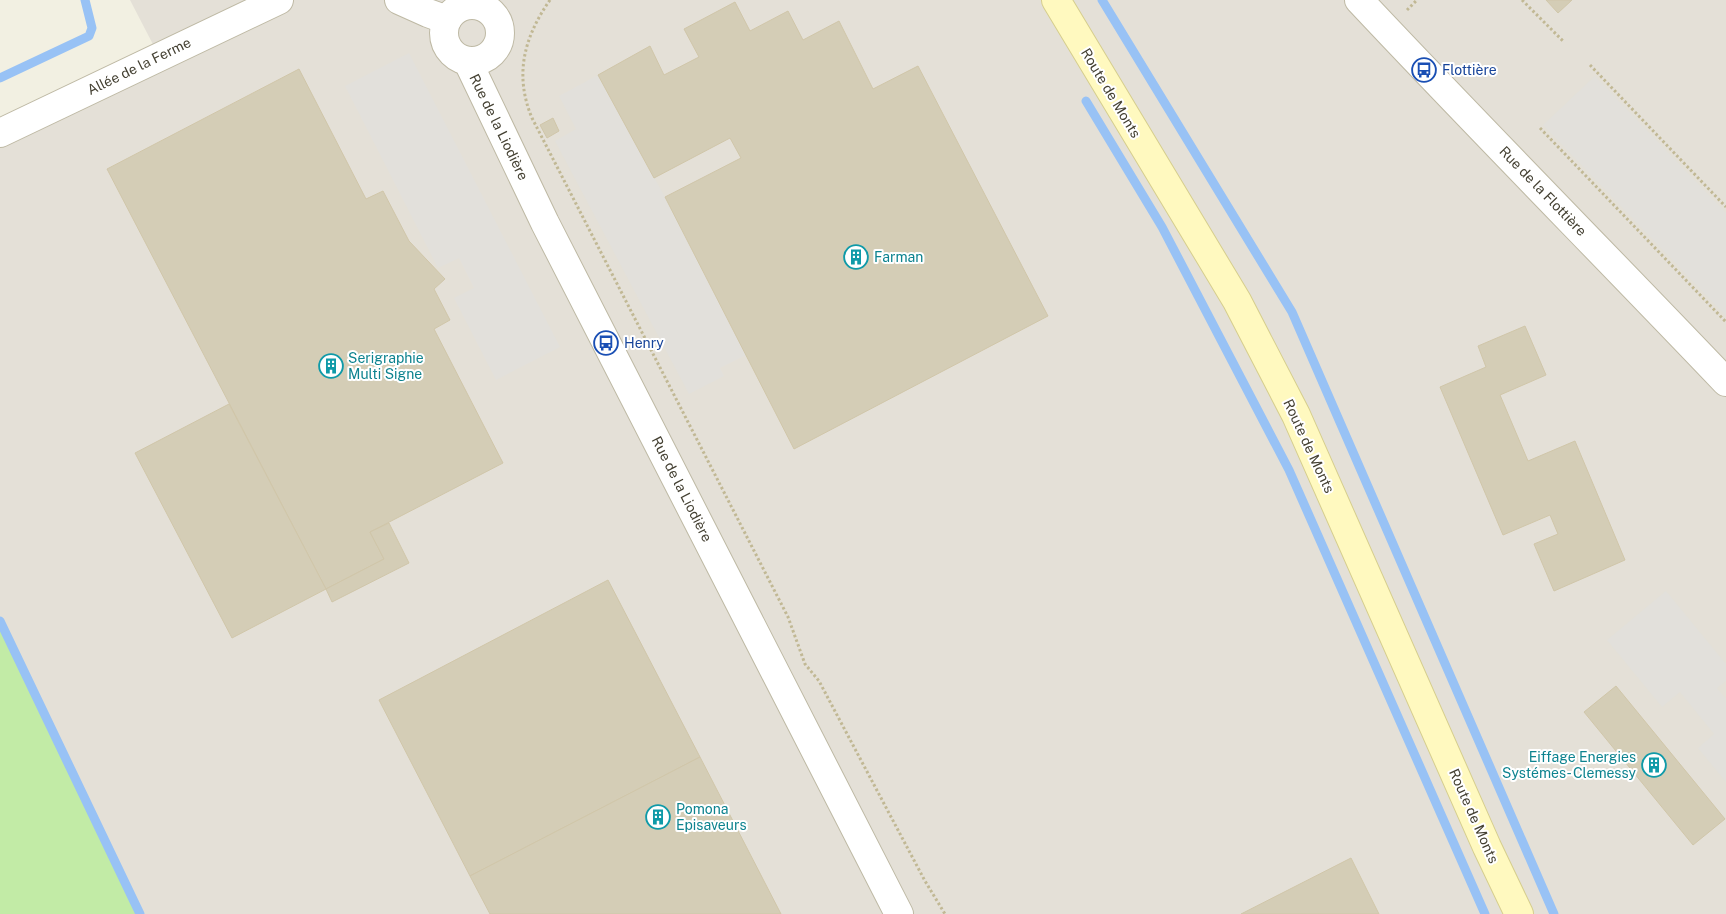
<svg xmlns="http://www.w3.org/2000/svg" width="1726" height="914" font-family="'Public Sans',sans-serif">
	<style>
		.industrial { fill: #e4e0d7 }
		.green { fill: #c2eba6 }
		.parking { fill: #e2e0db }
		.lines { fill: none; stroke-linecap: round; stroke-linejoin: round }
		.stream { stroke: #98c2f5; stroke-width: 9 }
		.building { fill: #d4cdb6; stroke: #d0c6a9 }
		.minor-casing { stroke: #beb9a4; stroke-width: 30 }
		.secondary-casing { stroke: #d6ce8d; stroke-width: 30 }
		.path { stroke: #c1b894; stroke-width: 3; stroke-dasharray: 2.5 2.5; stroke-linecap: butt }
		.minor { stroke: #fff; stroke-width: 28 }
		.secondary { stroke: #fff9bf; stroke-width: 28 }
		.labels { text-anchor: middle; stroke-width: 4; stroke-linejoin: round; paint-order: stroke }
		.street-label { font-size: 14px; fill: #444032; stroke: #fff }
		.transit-label { font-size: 14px; fill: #164399; stroke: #fff; text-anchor: start }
		.culture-label { font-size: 14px; fill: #0d838f; stroke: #fff; text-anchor: start }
	</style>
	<rect width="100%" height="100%" fill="#f2f0e2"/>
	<polygon class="industrial" points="130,0 1726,0 1726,914 140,914 0,621 0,133 159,56"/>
	<polygon class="green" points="0,621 140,914 0,914"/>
	<g class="parking">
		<polygon points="409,53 560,347 496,380 454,298 474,288 459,258 438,268 345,86"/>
		<polygon points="598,75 665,197 746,355 720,368 724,376 689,394 555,141 576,129 559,96"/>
		<polygon points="1595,76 1726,213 1726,316 1543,125"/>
		<polygon points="1666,591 1726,664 1726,681 1717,688 1726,699 1726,782 1698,748 1714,734 1680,692 1662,707 1607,640"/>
	</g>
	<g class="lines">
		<g class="stream">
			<polyline points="1102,0 1292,312 1554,914"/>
			<polyline points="0,78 89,36 92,28 85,0"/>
			<polyline points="1086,101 1162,227 1289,470 1485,914"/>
			<polyline points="0,621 140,914"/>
		</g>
	</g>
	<g class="building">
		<polygon points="1546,0 1572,0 1558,13"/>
		<polygon points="735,2 750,31 788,11 803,40 839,21 873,89 918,66 1048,316 794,449 665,197 741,158 730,138 654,178 598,75 650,46 664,75 699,57 684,29"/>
		<polygon points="299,69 366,199 383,191 409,241 445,279 434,289 450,320 434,329 503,463 370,532 384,559 326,589 107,169"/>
		<polygon points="553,118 559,131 547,138 540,125"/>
		<polygon points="1525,326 1546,375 1500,395 1528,461 1575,441 1625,560 1554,591 1534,544 1558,534 1550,515 1503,535 1440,387 1486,367 1478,346"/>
		<polygon points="229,404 326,589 232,638 135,453"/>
		<polygon points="389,523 409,563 332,602 326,589 384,559 370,532"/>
		<polygon points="608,580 700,757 470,876 379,700"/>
		<polygon points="1616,686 1725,819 1693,845 1584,712"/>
		<polygon points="700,757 781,914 490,914 470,876"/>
		<polygon points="1351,858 1379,914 1241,914"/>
	</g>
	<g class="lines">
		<g class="minor-casing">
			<g id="minor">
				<polyline points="399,0 428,13 447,20"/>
				<path d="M1359,0C1480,129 1604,254 1726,382"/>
				<circle cx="472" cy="33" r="28"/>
				<polyline points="468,62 545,223 899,914"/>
				<polyline points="0,133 279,0"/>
			</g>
		</g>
		<g class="secondary-casing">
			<polyline id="secondary" points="1056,0 1237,301 1296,415 1487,847 1519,914"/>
		</g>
		<g class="path">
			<path d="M550,0C524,37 514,75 532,118L788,617L805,664L819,681L925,881L945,914"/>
			<polyline points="1522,0 1563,41"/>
			<polyline points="1407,10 1417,0"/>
			<polyline points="1590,65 1726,207"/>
			<polyline points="1540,128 1726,322"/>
		</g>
		<use href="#minor" class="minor"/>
		<use href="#secondary" class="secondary"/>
	</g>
	<defs>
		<g id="bus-ring" transform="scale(1.25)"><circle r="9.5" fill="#fff" stroke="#1a4fb4" stroke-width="1.5"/><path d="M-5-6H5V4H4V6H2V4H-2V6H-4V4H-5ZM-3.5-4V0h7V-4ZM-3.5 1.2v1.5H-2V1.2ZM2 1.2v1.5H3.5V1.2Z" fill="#1a4fb4"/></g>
		<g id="building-ring" transform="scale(1.25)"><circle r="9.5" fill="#fff" stroke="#0f9aa8" stroke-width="1.5"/><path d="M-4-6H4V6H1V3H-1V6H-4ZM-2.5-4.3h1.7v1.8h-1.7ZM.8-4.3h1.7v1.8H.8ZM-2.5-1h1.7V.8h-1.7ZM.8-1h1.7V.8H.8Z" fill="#0f9aa8"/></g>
	</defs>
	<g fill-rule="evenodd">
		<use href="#bus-ring" x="1424" y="70"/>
		<use href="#building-ring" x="856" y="257"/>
		<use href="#bus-ring" x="606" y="343"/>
		<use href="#building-ring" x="331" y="366"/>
		<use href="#building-ring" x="1654" y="765"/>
		<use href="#building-ring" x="658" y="817"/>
	</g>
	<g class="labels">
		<g class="street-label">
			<text transform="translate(139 66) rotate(-26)" y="5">Allée de la Ferme</text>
			<text transform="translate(1111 93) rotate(59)" y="5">Route de Monts</text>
			<text transform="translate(499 127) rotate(64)" y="5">Rue de la Liodière</text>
			<text transform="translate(1543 191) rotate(46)" y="5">Rue de la Flottière</text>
			<text transform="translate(1309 446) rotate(65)" y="5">Route de Monts</text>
			<text transform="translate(682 489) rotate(63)" y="5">Rue de la Liodière</text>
			<text transform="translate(1474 816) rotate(66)" y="5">Route de Monts</text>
		</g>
		<g class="transit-label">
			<text x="1442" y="75">Flottière</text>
			<text x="624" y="348">Henry</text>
		</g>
		<g class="culture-label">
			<text x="874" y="262">Farman</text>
			<text x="348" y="363">Serigraphie<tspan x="348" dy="16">Multi Signe</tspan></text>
			<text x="1636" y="762" text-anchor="end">Eiffage Energies<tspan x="1636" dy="16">Systémes- Clemessy</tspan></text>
			<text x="676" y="814">Pomona<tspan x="676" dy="16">Episaveurs</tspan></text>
		</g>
	</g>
</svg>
